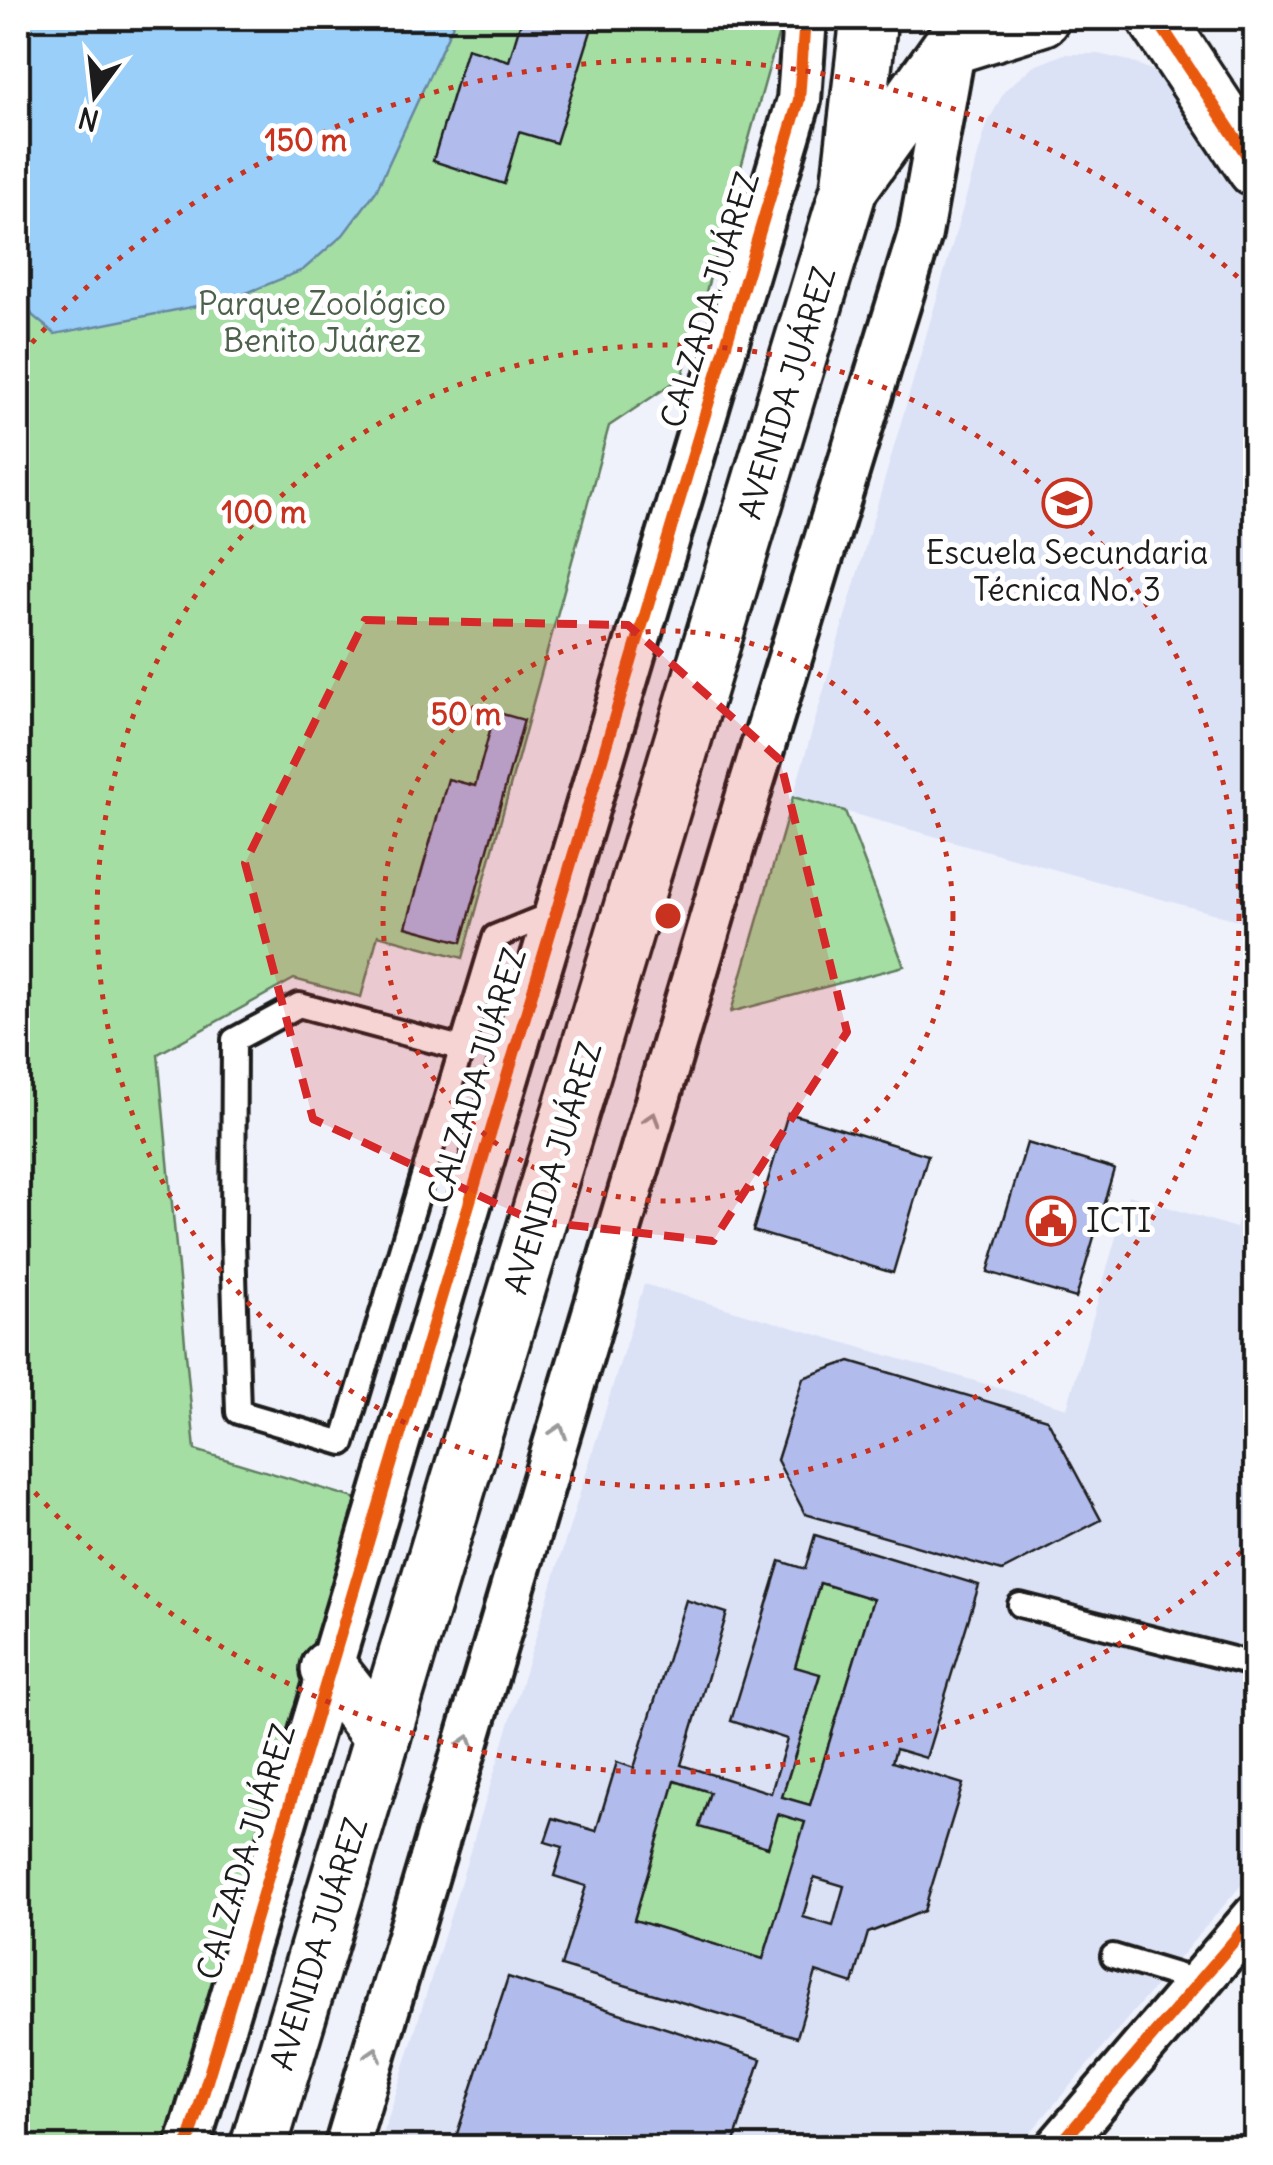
<svg xmlns="http://www.w3.org/2000/svg" width="1273" height="2165" font-family="Delius,sans-serif">
	<style>
		.built { fill: #dce2f6 }
		.green { fill: #a4dea3; stroke: #607d60; stroke-width: 2.5 }
		.water { fill: #99cff8; stroke: #6787a0; stroke-width: 2.5 }
		.building { fill: #b1bcec; stroke: #1c1c1c; stroke-width: 2.5; fill-rule: evenodd }
		.lines { fill: none; stroke-linecap: round; stroke-linejoin: round }
		.service-casing { stroke: #1c1c1c; stroke-width: 30 }
		.minor-casing { stroke: #1c1c1c; stroke-width: 50 }
		.tertiary-casing { stroke: #1c1c1c; stroke-width: 62 }
		.service { stroke: #fff; stroke-width: 22 }
		.minor { stroke: #fff; stroke-width: 42 }
		.tertiary { stroke: #fff; stroke-width: 55 }
		.cycleway-casing { stroke: #fff; stroke-width: 19 }
		.cycleway { stroke: #e8590c; stroke-width: 12 }
		.oneway { stroke: #999 }
		.marked { fill: #d62828; fill-opacity: 0.2; stroke: #d62828; stroke-width: 8; stroke-dasharray: 20 12; stroke-linejoin: round }
		.ring { fill: none; stroke: #c8321e; stroke-width: 5; stroke-dasharray: 5 10 }
		.labels { text-anchor: middle; stroke-width: 10; stroke-linejoin: round; paint-order: stroke }
		.street-label { font-size: 32px; fill: #1c1c1c; stroke: #fff }
		.park-label { font-size: 32px; fill: #4c604b; stroke: #fff }
		.poi-label { font-size: 32px; fill: #1c1c1c; stroke: #fff }
		.centre { fill: #c8321e; stroke: #fff; stroke-width: 5 }
		.ring-label { font-size: 30px; text-anchor: middle; font-weight: bold; fill: #c8321e; stroke: #fff; stroke-width: 10; stroke-linejoin: round; paint-order: stroke }
	</style>
	<rect width="100%" height="100%" fill="#eff2fb"/>
	<filter id="ink" filterUnits="userSpaceOnUse"><feTurbulence type="fractalNoise" baseFrequency=".01" numOctaves="2"/><feDisplacementMap in="SourceGraphic" scale="20" xChannelSelector="R" yChannelSelector="G"/><feConvolveMatrix kernelMatrix="1 2 1 2 8 2 1 2 1" color-interpolation-filters="sRGB"/></filter>
	<g filter="url(#ink)">
		<g class="built">
			<polygon points="1064,54 1098,54 1130,61 1163,75 1255,209 1255,925 793,797 987,124 1005,90 1032,67"/>
			<polygon points="1255,1159 1255,1869 1018,2147 379,2148 644,1284 1067,1408 1128,1195 1236,1228"/>
		</g>
		<g class="green">
			<polygon points="18,18 783,18 682,377 609,426 463,958 378,935 361,997 294,979 158,1054 195,1450 361,1500 167,2147 18,2147"/>
			<polygon points="793,797 845,811 904,966 731,1012"/>
			<polygon points="820,1583 873,1599 810,1805 782,1797 820,1675 795,1667"/>
			<polygon points="675,1781 710,1792 700,1827 768,1847 778,1814 805,1822 763,1959 634,1920"/>
		</g>
		<polygon class="water" points="18,18 456,18 376,191 343,235 303,270 232,299 55,334 33,316 18,295"/>
		<g class="building">
			<polygon points="522,18 595,18 556,143 519,132 504,184 433,161 467,48 509,61"/>
			<polygon points="495,712 524,720 462,942 406,927 448,779 475,786"/>
			<polygon points="788,1113 928,1155 893,1273 753,1231"/>
			<polygon points="1027,1143 1114,1169 1076,1298 988,1272"/>
			<polygon points="850,1361 1047,1419 1101,1520 1002,1571 805,1514 777,1460 803,1378"/>
			<path d="M815,1535L979,1585L926,1758L896,1749L892,1762L963,1784L924,1911L868,1933L853,1984L816,1972L797,2037L561,1966L586,1886L554,1876L563,1847L545,1842L553,1818L596,1831L617,1762L634,1768L686,1600L727,1613L681,1765L771,1793L787,1739L731,1721L780,1561L805,1569ZM820,1583L873,1599L810,1805L782,1797L820,1674L795,1667ZM675,1781L710,1792L699,1827L768,1847L778,1814L805,1822L763,1959L634,1920ZM814,1877L844,1886L833,1926L803,1917Z"/>
			<polygon points="508,1977 761,2059 732,2148 453,2146"/>
		</g>
		<g class="lines">
			<g class="service-casing">
				<g id="service">
					<polyline points="460,1048 299,1005 234,1040 233,1239 238,1412 343,1443 495,937 554,913"/>
					<polyline points="1020,1605 1256,1665"/>
					<polyline points="1113,1956 1199,1982"/>
				</g>
			</g>
			<g class="minor-casing">
				<g id="minor">
					<polyline points="187,2148 799,100 805,18"/>
					<polyline points="346,2148 752,782 920,234 954,45"/>
					<polyline points="1057,2148 1256,1915"/>
				</g>
			</g>
			<g class="tertiary-casing">
				<g id="tertiary">
					<polyline points="1156,18 1256,169"/>
					<polyline points="954,45 1041,18"/>
					<polyline points="850,187 971,18"/>
					<polyline points="329,1669 382,1737"/>
					<polyline points="258,2148 849,189 869,18"/>
				</g>
			</g>
			<use href="#service" class="service"/>
			<use href="#minor" class="minor"/>
			<use href="#tertiary" class="tertiary"/>
			<g class="cycleway-casing">
				<g id="cycleway">
					<polyline points="1156,18 1256,169"/>
					<polyline points="187,2148 799,100 805,18"/>
					<polyline points="1057,2148 1256,1915"/>
				</g>
			</g>
			<use href="#cycleway" class="cycleway"/>
		</g>
		<defs><path id="oneway-chevron" d="M-2-3.5L2.5 0L-2 3.5" fill="none" stroke-width="1.6" stroke-linecap="round" stroke-linejoin="round" transform="scale(2.5)"/></defs>
		<g class="oneway">
			<use href="#oneway-chevron" transform="translate(652 1119) rotate(-73)"/>
			<use href="#oneway-chevron" transform="translate(559 1431) rotate(-73)"/>
			<use href="#oneway-chevron" transform="translate(467 1742) rotate(-73)"/>
			<use href="#oneway-chevron" transform="translate(374 2054) rotate(-73)"/>
		</g>
	</g>
	<path class="marked" d="M365,620L628,625L780,760L847,1032L713,1241L534,1221L313,1119L245,863Z"/>
	<g class="ring">
		<circle cx="668" cy="916" r="285"/>
		<circle cx="668" cy="916" r="571"/>
		<path d="M1252 1542A856 856 0 0 1 22 1478M22 354A856 856 0 0 1 1252 290"/>
	</g>
	<defs>
		<g id="school-ring" transform="scale(2.5)"><circle r="9.5" fill="#fff" stroke="#c8321e" stroke-width="1.5"/><path d="M0-5L7-2L0 1L-7-2ZM-4 1L0 2.5L4 1V4Q0 6-4 4Z" fill="#c8321e"/></g>
		<g id="civic-ring" transform="scale(2.5)"><circle r="9.5" fill="#fff" stroke="#c8321e" stroke-width="1.5"/><path d="M-.6-6.5H3V-4.5H.6V-3L4-1V1h2V6H-6V1h2V-1L-.6-3ZM-1.2 2.5V6h2.4V2.5Z" fill="#c8321e"/></g>
	</defs>
	<g fill-rule="evenodd">
		<use href="#school-ring" x="1067" y="503"/>
		<use href="#civic-ring" x="1051" y="1221"/>
	</g>
	<g class="labels">
		<g class="street-label">
			<text transform="translate(710 300) rotate(-73)" y="11">CALZADA JUÁREZ</text>
			<text transform="translate(787 393) rotate(-73)" y="11">AVENIDA JUÁREZ</text>
			<text transform="translate(477 1076) rotate(-73)" y="11">CALZADA JUÁREZ</text>
			<text transform="translate(553 1168) rotate(-73)" y="11">AVENIDA JUÁREZ</text>
			<text transform="translate(246 1852) rotate(-73)" y="11">CALZADA JUÁREZ</text>
			<text transform="translate(319 1944) rotate(-73)" y="11">AVENIDA JUÁREZ</text>
		</g>
		<g class="park-label">
			<text x="322" y="315">Parque Zoológico<tspan x="322" dy="37">Benito Juárez</tspan></text>
		</g>
		<g class="poi-label">
			<text x="1067" y="564">Escuela Secundaria<tspan x="1067" dy="37">Técnica No. 3</tspan></text>
			<text x="1086" y="1232" text-anchor="start">ICTI</text>
		</g>
	</g>
	<circle cx="668" cy="916" r="15" class="centre"/>
	<g class="ring-label">
		<text x="306" y="151">150 m</text>
		<text x="264" y="523">100 m</text>
		<text x="466" y="725">50 m</text>
	</g>
	<rect width="1273" height="2165" fill="none" stroke="#fff" stroke-width="60"/>
	<rect x="30" y="30" width="1213" height="2105" fill="none" stroke="#1c1c1c" stroke-width="4" filter="url(#ink)"/>
	<g transform="translate(95 95) rotate(195)" stroke="#ffffff" stroke-width="8" paint-order="stroke">
	<path d="M0-8L18 38L0 25L-18 38Z" fill="#1c1c1c"/>
	<text y="-15" font-size="28" font-weight="bold" text-anchor="middle" fill="#1c1c1c">N</text>
	</g>
</svg>
